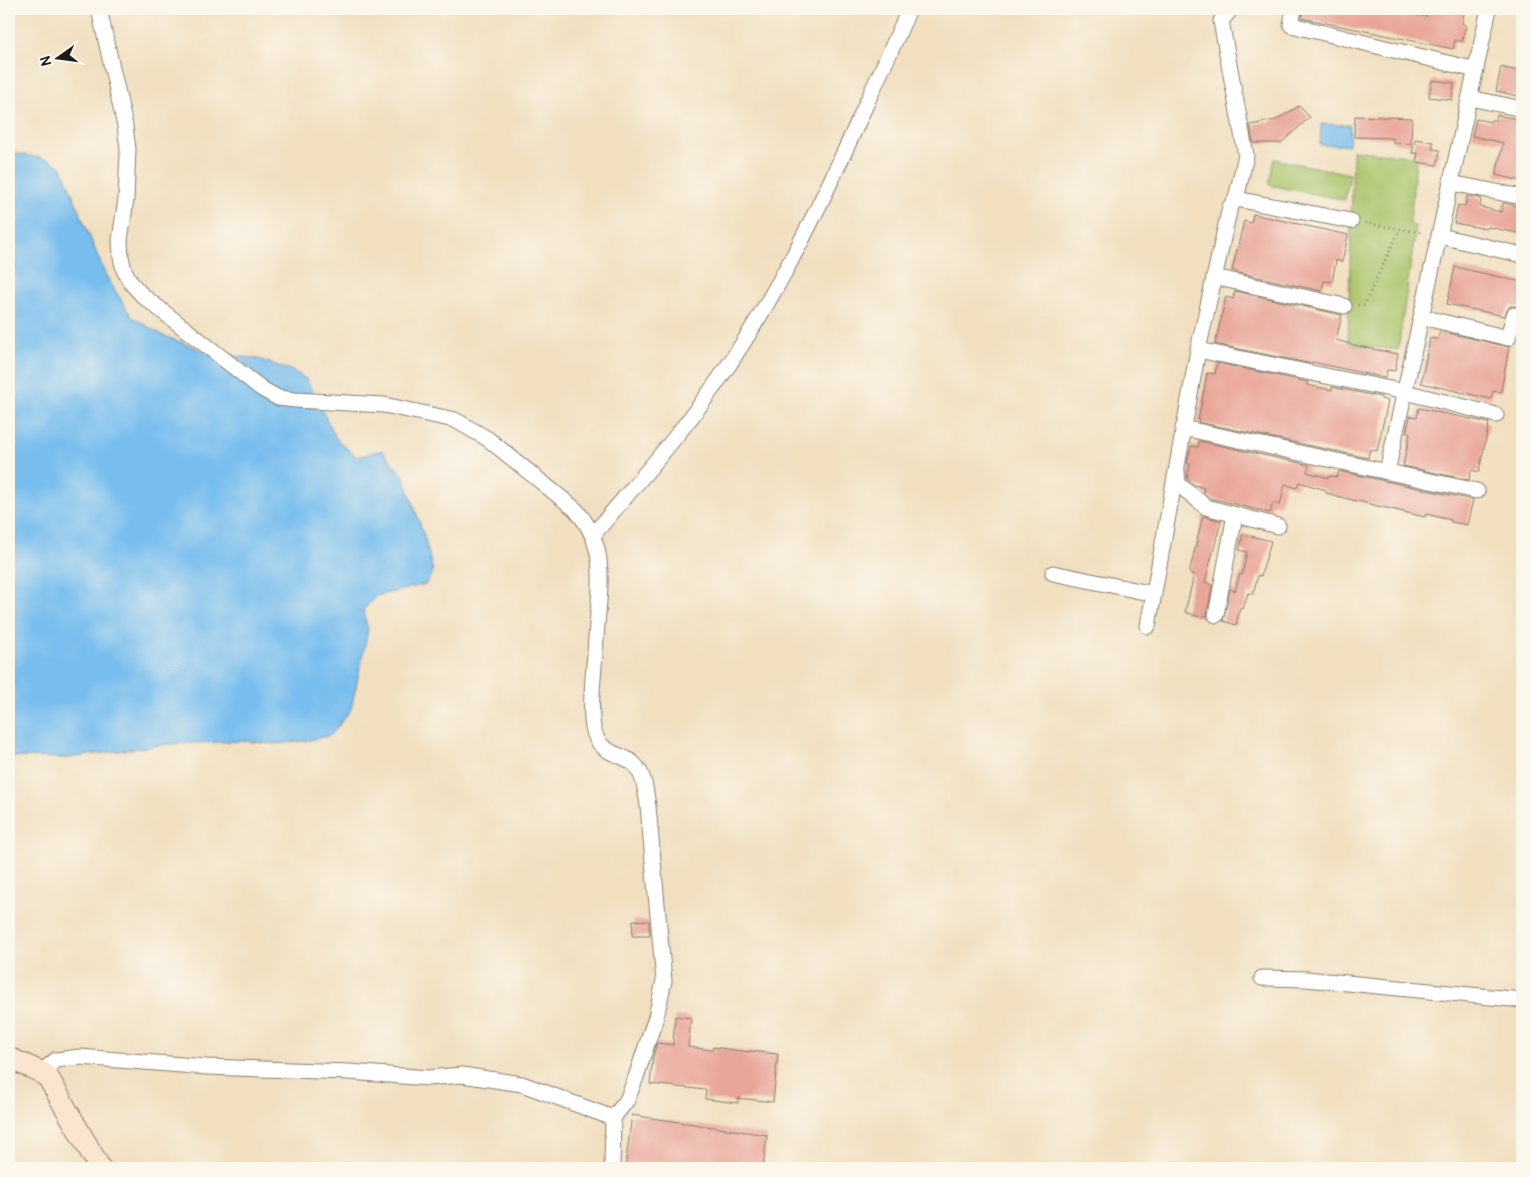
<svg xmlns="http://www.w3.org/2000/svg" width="1531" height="1177" font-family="Pangolin,sans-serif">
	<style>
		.green { fill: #a7c268; stroke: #626f42 }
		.water { fill: #77bdee; stroke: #4a6c85 }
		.building { fill: #e9a599 }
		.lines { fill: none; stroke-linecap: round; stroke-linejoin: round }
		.street-casing { stroke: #867e6e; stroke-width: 17 }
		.secondary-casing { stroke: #867e6e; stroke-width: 23 }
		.path { stroke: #867e6e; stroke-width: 2.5; stroke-dasharray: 1 4; stroke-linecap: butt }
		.street { stroke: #fff; stroke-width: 15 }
		.secondary { stroke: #fbe5cf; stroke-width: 21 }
	</style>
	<rect width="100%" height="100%" fill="#fbf7ec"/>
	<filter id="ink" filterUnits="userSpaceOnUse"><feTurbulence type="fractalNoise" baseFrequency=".02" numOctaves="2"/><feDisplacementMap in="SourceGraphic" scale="10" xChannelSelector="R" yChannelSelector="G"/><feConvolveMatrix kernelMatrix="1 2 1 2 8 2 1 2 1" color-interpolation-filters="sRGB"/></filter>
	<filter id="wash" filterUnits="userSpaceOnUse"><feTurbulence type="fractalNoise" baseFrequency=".0096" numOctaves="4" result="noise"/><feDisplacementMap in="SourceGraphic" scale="20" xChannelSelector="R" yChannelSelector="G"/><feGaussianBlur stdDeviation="1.12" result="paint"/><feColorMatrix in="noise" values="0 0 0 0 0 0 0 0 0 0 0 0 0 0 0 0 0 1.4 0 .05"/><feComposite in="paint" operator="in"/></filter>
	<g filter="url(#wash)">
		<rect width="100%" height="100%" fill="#f1dfc0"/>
		<g class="green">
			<polygon points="1353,150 1416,157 1410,224 1416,227 1398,350 1348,344"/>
			<polygon points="1274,159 1350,174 1345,200 1269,185"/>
		</g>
		<g class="water">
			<polygon points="1321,124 1350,125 1349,145 1320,145"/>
			<polygon points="9,152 50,160 62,168 105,274 131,316 162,335 204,351 258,359 293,371 306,379 337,440 357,457 382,450 404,477 424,536 433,571 426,584 376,596 363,610 368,630 351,709 331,735 306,741 275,744 242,741 169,744 67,758 9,757"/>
		</g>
		<g id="blocks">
			<g class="building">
				<polygon points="1303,9 1389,9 1426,17 1428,9 1465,9 1462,24 1466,25 1462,42 1455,40 1453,49 1302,18"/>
				<polygon points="1501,67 1522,72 1522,97 1496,91"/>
				<polygon points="1432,80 1454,83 1452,100 1429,97"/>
				<polygon points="1299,106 1310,117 1281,143 1253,143 1250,125 1276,120"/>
				<polygon points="1497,115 1522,120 1522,181 1496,175 1503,143 1472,136 1476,119 1490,122 1491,120 1496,120"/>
				<polygon points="1355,116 1412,118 1411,144 1393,143 1393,138 1354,137"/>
				<polygon points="1415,139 1433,142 1432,149 1440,150 1437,165 1416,162 1418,153 1412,153"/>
				<polygon points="1467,196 1481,198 1480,207 1501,212 1503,203 1522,207 1522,234 1488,227 1487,229 1454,223 1458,205 1465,206"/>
				<polygon points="1253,214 1348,235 1342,262 1336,260 1332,282 1324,281 1322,291 1239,273 1232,270 1244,221 1251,223"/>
				<polygon points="1455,267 1522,282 1522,307 1510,306 1504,316 1447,304"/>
				<polygon points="1235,291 1342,315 1336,340 1358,346 1398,354 1395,371 1387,370 1385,378 1312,362 1312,364 1215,344 1226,297 1233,299"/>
				<polygon points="1440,331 1509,347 1501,392 1493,391 1491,399 1421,383 1430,338 1438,339"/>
				<polygon points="1217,363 1308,382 1307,385 1332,390 1332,387 1381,397 1381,399 1388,401 1377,451 1370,449 1368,458 1198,422 1207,373 1215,374"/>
				<polygon points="1419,408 1489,423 1479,472 1471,470 1469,480 1403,466 1410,434 1406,433 1410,416 1417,417"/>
				<polygon points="1199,441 1309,465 1307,472 1329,478 1330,476 1337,477 1339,471 1473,500 1467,525 1451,522 1451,520 1426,514 1425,517 1348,499 1326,493 1326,490 1299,482 1297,488 1285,484 1280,505 1273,503 1270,513 1210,498 1203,493 1204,488 1194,485 1187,479 1190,464 1187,463 1191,446 1198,447"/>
				<polygon points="1203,516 1221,521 1205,582 1212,585 1207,616 1203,615 1202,618 1185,612 1194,575 1189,573"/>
				<polygon points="1243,534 1271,541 1261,576 1258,575 1253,594 1248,593 1243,609 1240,608 1236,625 1223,621 1230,589 1235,591 1240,574 1242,575 1247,552 1239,550"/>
				<polygon points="633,920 649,921 650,936 632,936"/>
				<polygon points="675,1016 691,1018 688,1047 712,1050 713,1047 749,1052 749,1051 778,1054 773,1102 738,1098 738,1103 705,1099 706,1090 650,1084 653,1057 657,1043 673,1045"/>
				<polygon points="632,1115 767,1135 763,1168 625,1168"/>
			</g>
		</g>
	</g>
	<g filter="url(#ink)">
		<use href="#blocks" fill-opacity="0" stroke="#867e6e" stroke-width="1"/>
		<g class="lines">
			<g class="street-casing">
				<g id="street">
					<path d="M99,9L125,126L128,149L126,199L120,240L121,257L124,270L131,283L143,296L262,389L278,398L295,400L384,405L455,420L488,439L575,509C585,520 593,533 597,549C602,570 600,592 598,613C596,635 595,656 593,678C592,694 590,711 593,727C599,760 626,750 638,769C645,779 646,794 648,806L664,981L656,1017L636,1077L627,1100L613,1118"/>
					<polyline points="1294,9 1291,25 1476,70"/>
					<polyline points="1470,98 1522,109"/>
					<polyline points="1451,183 1522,197"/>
					<polyline points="1236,199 1351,221"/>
					<polyline points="1440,236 1522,255"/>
					<polyline points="1214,277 1344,306"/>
					<polyline points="1422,317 1508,338 1514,315 1522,317"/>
					<polyline points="1198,350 1405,392 1496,415"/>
					<polyline points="1183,428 1477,491"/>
					<polyline points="1177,471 1178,484 1206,507 1278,526"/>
					<polyline points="1387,472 1489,9"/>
					<path d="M593,535C640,479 689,425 730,363C784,282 827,192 867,102C881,71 896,40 909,9"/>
					<polyline points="1053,573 1154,594"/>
					<polyline points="1216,615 1235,515"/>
					<polyline points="1148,626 1198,350 1230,207 1236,199 1246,155 1221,21 1231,9"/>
					<polyline points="1262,978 1306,979 1522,1000"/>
					<polyline points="41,1072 56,1060 80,1057 207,1067 349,1072 428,1078 462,1075 522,1084 613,1118 612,1168"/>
				</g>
			</g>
			<g class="secondary-casing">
				<polyline id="secondary" points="9,1058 41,1072 49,1079 100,1168"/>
			</g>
			<g class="path">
				<polyline points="1365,223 1424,233"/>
				<polyline points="1358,305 1364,305 1400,229"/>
			</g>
			<use href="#street" class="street"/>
			<use href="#secondary" class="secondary"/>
		</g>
	</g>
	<rect width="1531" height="1177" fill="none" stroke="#fbf7ec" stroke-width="30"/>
	<g transform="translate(58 58) rotate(256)" stroke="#fbf7ec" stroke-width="4" paint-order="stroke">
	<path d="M0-4L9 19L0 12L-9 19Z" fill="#1c1c1c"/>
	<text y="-8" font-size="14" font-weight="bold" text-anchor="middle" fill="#1c1c1c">N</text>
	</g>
</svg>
